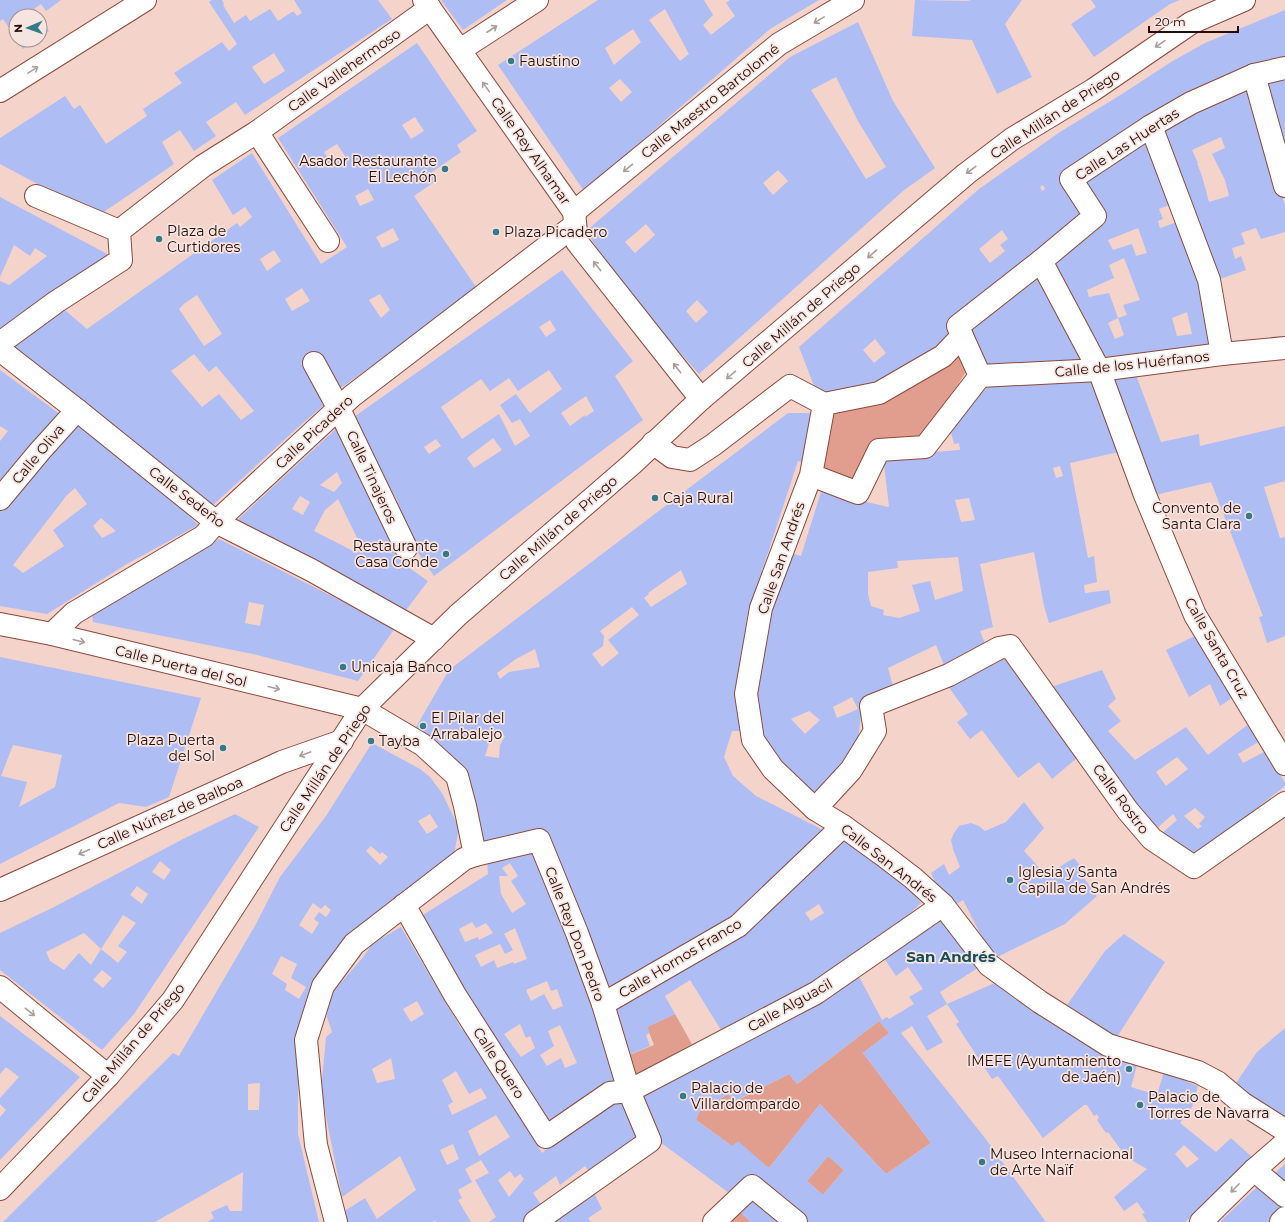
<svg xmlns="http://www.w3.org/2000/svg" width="1285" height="1222" font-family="Montserrat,sans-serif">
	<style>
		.green { fill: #e19d8e }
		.building { fill: #aebdf4; fill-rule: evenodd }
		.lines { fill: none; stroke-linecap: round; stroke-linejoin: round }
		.minor-casing { stroke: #8d493b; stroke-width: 24 }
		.minor { stroke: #fff; stroke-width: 22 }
		.oneway { stroke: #a99e9c }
		.poi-dot { fill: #357a88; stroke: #f5e4e0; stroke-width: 1.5 }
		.labels { text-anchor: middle; stroke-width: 3.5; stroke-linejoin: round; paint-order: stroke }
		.poi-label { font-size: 14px; fill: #270c07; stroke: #f5e4e0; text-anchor: start }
		.street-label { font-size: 14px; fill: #270c07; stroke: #f5e4e0 }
		.neighbourhood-label { font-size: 15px; font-weight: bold; fill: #144e58; stroke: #f5e4e0 }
	</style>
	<rect width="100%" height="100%" fill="#f4d3cb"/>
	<g class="green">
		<polygon points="958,348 969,367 921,442 872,445 856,485 822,469 829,408"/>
		<polygon points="675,1014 692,1044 628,1080 622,1058 654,1045 647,1027"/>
		<polygon points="879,1021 889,1033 863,1053 931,1143 886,1174 820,1104 769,1168 732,1146 696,1120 699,1112 728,1094 734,1102 789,1074 797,1084"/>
		<polygon points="828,1156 844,1170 823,1195 807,1181"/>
		<polygon points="740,1212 751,1222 730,1222"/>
	</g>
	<g class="building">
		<polygon points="0,0 61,0 46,11 41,4 34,9 39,16 16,16 16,38 3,19 0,21"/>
		<path d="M212,0H222L224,4L223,5L234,23L246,15L250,21L270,9L278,21L292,12H294L297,16L302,13L294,0H378L392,19L245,115L236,102L206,122L216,136L194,151L180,130L162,142L174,164L98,216L0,164V138L65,96L74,109L80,105L106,144L147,116L143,109L182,83L174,73L222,42L229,51L237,44L209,2ZM274,53L285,71L264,84L252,67Z"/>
		<polygon points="441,0 507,0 463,30"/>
		<path d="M598,0H704L713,15L703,25L711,35L735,16L726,3L730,0H819L770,29L584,191L498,65ZM665,9L689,54L680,61L649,20ZM633,29L641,42L614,65L605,48ZM620,79L632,92L621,102L609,88Z"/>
		<polygon points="915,0 968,1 971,0 1022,0 1005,24 1032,77 997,94 972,40 912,36"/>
		<polygon points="1091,0 1180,0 1170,4 1094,57 1071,24 1096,7"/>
		<path d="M1285,10V62L1205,84L1062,177L1088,214L953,341L874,388L818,396L799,347L979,189L1060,132L1122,94L1171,62L1205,43ZM1043,185L1045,189L1042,191L1040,187ZM1002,230L1008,239L1000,245L1005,251L990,263L979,249ZM875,339L886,353L874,363L863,350Z"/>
		<polygon points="40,18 49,31 40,37"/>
		<path d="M858,22L893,101L935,168L903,191L699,374L642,310L613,272L586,231L790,57ZM836,77L858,121L886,167L866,179L811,90ZM778,170L788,181L773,195L763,183ZM646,224L655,235L635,253L625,242ZM697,300L708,312L696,323L686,311Z"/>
		<polygon points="17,40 35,40 23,49"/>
		<path d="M417,43L477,131L457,145L461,152L432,172L437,180L414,196L478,290L338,390L315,352L301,363L324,405L295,430L211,507L9,346L59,305L87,329L237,223L240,227L252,217L245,207L233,215L212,180L252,153L321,264L347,247L278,138ZM415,117L424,131L411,139L402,125ZM337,144L345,156L332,164L324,152ZM368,189L374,200L360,206L355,196ZM393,228L399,240L382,248L376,237ZM274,250L281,261L267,271L260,259ZM302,288L310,301L292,311L285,299ZM380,294L390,310L381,318L369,300ZM197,295L222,334L204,346L179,309L185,303ZM194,354L209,372L216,366L254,411L241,420L219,394L202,407L171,371Z"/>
		<polygon points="1285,74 1285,168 1260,80"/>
		<path d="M1247,88L1285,205V232L1261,239L1256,228L1241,233L1245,244L1232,248L1235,259L1241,256L1246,270L1211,282L1159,124ZM1221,137L1225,148L1212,154L1225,180L1229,196L1209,202L1202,176L1197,163H1198L1192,150Z"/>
		<path d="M1147,138L1174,203L1159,209L1163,219L1158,221L1160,228L1180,221L1188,245L1218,350L1106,364L1050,263L1102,217L1081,182ZM1138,228L1147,253L1136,256L1132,244L1113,250L1108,240ZM1124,258L1140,300L1123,305L1127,315L1118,318L1124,335L1115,339L1108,323L1118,318L1109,293L1089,297L1087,290L1114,278L1109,265ZM1187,312L1192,334L1177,336L1172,318Z"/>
		<polygon points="0,197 111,256 0,336 0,281 9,285 47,256 35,248 30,256 14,245 0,277"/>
		<path d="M562,270L633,361L615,376L643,420L434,576L400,527L391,505L398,502L351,419ZM550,320L556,330L546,337L539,327ZM549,370L562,389L530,413L516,394L500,405L512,423L520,419L530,436L515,446L499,414L462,439L441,407L481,379L490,391L509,378L518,391ZM586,396L594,411L585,417V415L570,426L561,413ZM493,438L502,450L474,468L467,458ZM436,439L441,446L429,454L424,447Z"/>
		<polygon points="1038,271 1079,346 1079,362 984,370 966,328"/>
		<polygon points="0,370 61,415 0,483 0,441 8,431 0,426"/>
		<path d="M1081,375L1098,382L1123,451L1070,463L1088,558L1094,556L1097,582L1084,585L1085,593L1109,590L1111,603L1049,623L1044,606L1034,552L980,564L993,627L980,631L988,651L946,670L936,645L888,668L894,690L862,707L856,756L816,801L770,756L762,732L756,704L757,654L788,552L801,556L821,492L889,507L883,456L960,450L959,443L954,444L949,424L994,381ZM1060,466L1063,476L1056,478L1053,468ZM969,498L975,520L961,522L955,500ZM958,557L963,591L935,600L930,581L912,585L920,611L899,618L883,615L884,610L871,606L868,594V572L898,568L897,561ZM852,697L858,709L837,718L833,707ZM809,711L820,720L805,734L791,719Z"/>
		<polygon points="1136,375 1161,442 1199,434 1200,446 1285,426 1285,481 1264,487 1280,538 1285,537 1285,636 1267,643 1259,617 1263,616 1211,482 1151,496 1109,381"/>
		<path d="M788,413H812L804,462L798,461L747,617L743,664L742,731H732L724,757L733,776L756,796L829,833L757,902L608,992L542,836L478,849L463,779L467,770L447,764L412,734L449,670ZM681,570L687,584L651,607L644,598L649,594L648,593ZM632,607L639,615L608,640L619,653L602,667L592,654L603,646L604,636L600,631ZM535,649L540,667L509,672L500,679L497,673L516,659ZM496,730L505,736L500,745L499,758L485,756L489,743Z"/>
		<path d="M76,425L107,444L164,490L198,525L125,565L47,614L0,606V510L12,495ZM75,488L87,504L53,530L64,546L23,573L13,565L67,495ZM101,518L116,531L102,538L93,526Z"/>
		<path d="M339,426L408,567L428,581L403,614L233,524ZM337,472L342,483L334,492L320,485ZM300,496L310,502L303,515L292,509ZM338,499L362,548L357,553L314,531L325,510Z"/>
		<path d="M219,539L395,628L358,681L253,654L93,622L92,614ZM249,602L264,605L260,626L245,623Z"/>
		<polygon points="1203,632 1239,693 1220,706 1210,684 1189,697 1166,650"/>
		<polygon points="1002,654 1077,758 1052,779 1039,762 1018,778 982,730 970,739 957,722 968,714 943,679"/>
		<path d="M0,657L201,698L169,797L146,807L119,803L0,864ZM13,745L62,755L55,787L19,807L27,782L1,776Z"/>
		<path d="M1102,670L1116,699L1108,706L1121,721L1108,731L1135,760L1186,727L1208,755L1250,723L1260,741L1238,754L1243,763L1266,751L1285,783V786L1191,860L1161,834L1177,820L1173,814L1156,829L1120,786L1104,756L1072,718L1051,687ZM1177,757L1188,769L1166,786L1156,772ZM1195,808L1205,817L1199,824L1202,826L1198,829L1184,816Z"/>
		<path d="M372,743L420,769L430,777L442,793L459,828L454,855L355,930L298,1036V1134L319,1222H207L214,1218L211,1212L227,1205L230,1211H242L243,1172L155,1222H3L173,1053L179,1056L256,924L280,877L326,816ZM430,814L438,827L427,834L418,821ZM371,846L380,854L382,852L388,857L380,865L366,851ZM313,903L321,909L325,905L331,910L326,917L319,912L314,919L319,923L312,934L299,925ZM281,956L297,964L291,978L306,987L299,999L285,990L287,984L272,974ZM260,1083L259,1110H248V1084Z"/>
		<polygon points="1024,802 1044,828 1024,851 1046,875 1074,858 1087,874 1083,877 1097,896 1065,924 993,959 963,900 947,910 933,885 936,884 931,873 944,864 949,875 960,867 953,849 951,840 954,833 959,826 971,823 979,826 985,831 1006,822"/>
		<path d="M235,814L259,827L134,1014L102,1050L0,970V933L54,907L185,838ZM160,861L171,870L164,880L152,872ZM137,886L148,894L142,904L130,895ZM123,915L136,923L118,946L127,952L118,963L101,949L91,965L79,953L64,970L50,961L46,952L84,933L101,949ZM102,970L112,978L103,988L93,980Z"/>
		<path d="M832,841L844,842L857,846L911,889L921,903L890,932L891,934L726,1038L690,980L665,996L675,1014L647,1027L650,1033L646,1035L650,1046L622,1058L607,1009L681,966ZM819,904L824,913L811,921L805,913Z"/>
		<path d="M537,843L615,1073L610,1090L548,1129L526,1096L431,933L423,915L488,874L487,857ZM510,863L518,876L511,881L526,904L512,913L501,894L499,876H508L502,868ZM472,922L476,928L486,923L493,933L479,940L478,937L465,942L459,929ZM515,928L527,959L514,964L513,962L497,968L494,960L481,967L475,955L500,944L505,954L513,950L504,934ZM547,981L551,991L557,989L563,1006L553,1010L544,994L531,1001L526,990ZM520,1024L526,1038L530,1036L535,1048L521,1057L504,1034ZM560,1025L577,1063L565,1068L561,1058L547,1066L540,1055L554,1046L548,1031Z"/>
		<path d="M947,917L981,966L940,992L947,1004L927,1016L943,1042L927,1051L912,1026L901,1033L985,1138L1046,1222H803L751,1177L733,1196L660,1142L638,1098L856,971L882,1020L887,1017L889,1019L914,1004L909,997L923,989L908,967L896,976L884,958ZM879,1021L889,1033L863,1053L931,1143L886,1174L820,1104L769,1168L738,1141L732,1146L696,1120L699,1112L728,1094L733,1102L789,1074L797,1084ZM828,1156L844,1170L823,1195L807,1181Z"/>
		<path d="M401,927L462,1030L470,1025L538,1132L532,1136L542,1153L567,1132L622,1098L642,1140L591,1174L585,1166L560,1185L556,1176L533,1193L544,1209L526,1222H489L496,1217L475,1180L489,1173L481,1160L465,1169L472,1182L458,1190L462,1198L458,1200L471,1222H436L435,1220L433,1222H347L343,1212L365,1198L377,1219L416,1190L400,1156L342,1197L321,1091L326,1037L332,1032L327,1017L328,1004L333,992L364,956L372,944ZM417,1001L424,1014L411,1022L403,1009ZM391,1058L395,1079L377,1083L372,1069ZM456,1071L469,1094L481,1088L487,1098L452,1115L448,1105L453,1102L442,1080ZM496,1115L510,1137L479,1156L468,1131ZM453,1144L459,1159L447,1165L440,1150ZM510,1171L515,1178L520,1174L524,1179L509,1197L498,1180Z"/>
		<polygon points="1124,934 1165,962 1117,1037 1067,1005 1105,951"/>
		<path d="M1006,978L1137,1065L1131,1087L1157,1095L1164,1072L1198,1086L1192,1107L1180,1123L1216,1152L1231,1138L1252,1157L1223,1187L1185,1222H1147L1142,1214L1145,1213L1137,1202L1124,1211L1114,1197L1147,1169L1126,1157L1108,1132L1106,1133L1097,1120L1099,1118L1097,1114L1094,1116L1087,1105H1084L1043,1138L998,1076L992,1079L956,1024L959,1022L947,1004ZM1184,1145L1199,1159L1187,1168L1175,1154Z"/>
		<polygon points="0,1016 80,1077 0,1160 0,1117 6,1110 0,1104 0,1098 19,1077 6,1067 0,1074"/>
		<polygon points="1285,1028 1285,1123 1234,1086 1257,1052"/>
		<polygon points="1285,1164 1285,1192 1269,1179"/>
		<polygon points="1259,1185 1285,1208 1275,1222 1220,1222"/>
		<polygon points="592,1189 602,1209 588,1218 591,1222 545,1222"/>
		<polygon points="753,1198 783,1222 751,1222 740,1212"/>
	</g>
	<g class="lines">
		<g class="minor-casing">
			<g id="minor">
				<polyline points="424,0 574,212 577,242 701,399"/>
				<polyline points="460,50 537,0"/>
				<polyline points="1254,75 1285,186"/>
				<polyline points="0,91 145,0"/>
				<polyline points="1151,126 1209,280 1222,354"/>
				<polyline points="257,132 328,241"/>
				<polyline points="36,196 119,231"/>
				<polyline points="574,212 779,44 853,0"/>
				<polyline points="1041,261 1099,370 1145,495 1195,615 1285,764"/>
				<polyline points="962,336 958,326 1041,261 1095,216 1071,179 1151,126 1191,103 1254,75 1285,68"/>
				<polyline points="0,343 56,302 121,260 119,231 203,166 257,132 430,8"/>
				<polyline points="0,350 77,410 216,522 311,570 434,639"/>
				<polyline points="314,363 339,409 406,548"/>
				<polyline points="980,376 1099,370 1222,354 1285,348"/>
				<polyline points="653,443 672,457 690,460 713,445 790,386 824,404"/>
				<polyline points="811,475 858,493 879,450 925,447 980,376 962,336 943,356 879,393 824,404 811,475 761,608 746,694 753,740 773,769 815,809 843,826 883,855 913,878 943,905 989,965 1040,1002 1108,1045 1198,1072 1217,1082 1242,1103 1283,1129"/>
				<polyline points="0,499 40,451 77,410"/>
				<polyline points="0,624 52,634 362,709 423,745 457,776 465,806 475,855 464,859 354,944 323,986 306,1040 316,1145 336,1222"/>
				<polyline points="52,634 74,613 204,536 216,522 352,396 575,225"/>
				<polyline points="815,809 851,770 875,731 871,706 949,675 999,648 1010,646 1128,811 1152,839 1194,867 1285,803"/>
				<polyline points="475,855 539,840 577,933 603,1004 629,1091 650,1141 535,1222"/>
				<polyline points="0,890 282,762 342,741"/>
				<polyline points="404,905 455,995 546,1137 610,1093 629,1091 816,993 943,905"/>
				<polyline points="0,987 108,1076"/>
				<polyline points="603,1004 738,926 843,826"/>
				<polyline points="1254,1170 1285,1196"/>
				<polyline points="0,1189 108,1076 173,1000 362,709 458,615 632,464 701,399 966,174 1012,139 1093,90 1191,23 1244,0"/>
				<polyline points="714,1222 752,1186 796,1222"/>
				<polyline points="1201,1222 1254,1170 1285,1143"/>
				<polyline points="1281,1222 1285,1218"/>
			</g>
		</g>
		<use href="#minor" class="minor"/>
	</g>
	<defs><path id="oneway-shaft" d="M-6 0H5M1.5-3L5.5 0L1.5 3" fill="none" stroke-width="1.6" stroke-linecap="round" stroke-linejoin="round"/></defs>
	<g class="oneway">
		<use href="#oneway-shaft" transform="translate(819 20) rotate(149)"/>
		<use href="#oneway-shaft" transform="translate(492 29) rotate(-33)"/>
		<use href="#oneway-shaft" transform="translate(1160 44) rotate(146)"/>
		<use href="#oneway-shaft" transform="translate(33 70) rotate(-32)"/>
		<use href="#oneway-shaft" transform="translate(486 87) rotate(-125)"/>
		<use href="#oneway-shaft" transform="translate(628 168) rotate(141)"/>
		<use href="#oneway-shaft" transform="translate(971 170) rotate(143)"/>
		<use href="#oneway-shaft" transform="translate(872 254) rotate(139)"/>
		<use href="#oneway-shaft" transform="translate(597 266) rotate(-128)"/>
		<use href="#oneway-shaft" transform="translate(677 368) rotate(-128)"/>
		<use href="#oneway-shaft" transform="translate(731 375) rotate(140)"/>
		<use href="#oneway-shaft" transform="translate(79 641) rotate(14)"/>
		<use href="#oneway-shaft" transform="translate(274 688) rotate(14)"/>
		<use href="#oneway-shaft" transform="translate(305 754) rotate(160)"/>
		<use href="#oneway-shaft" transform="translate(84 852) rotate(156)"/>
		<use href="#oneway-shaft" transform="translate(30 1012) rotate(39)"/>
		<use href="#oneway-shaft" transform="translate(1235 1188) rotate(135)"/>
	</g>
	<g class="poi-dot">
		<circle cx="511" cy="61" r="4"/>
		<circle cx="445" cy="169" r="4"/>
		<circle cx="496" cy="232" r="4"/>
		<circle cx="159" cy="239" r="4"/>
		<circle cx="655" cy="498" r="4"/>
		<circle cx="1249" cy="516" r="4"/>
		<circle cx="446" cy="554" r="4"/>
		<circle cx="343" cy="667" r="4"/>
		<circle cx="423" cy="726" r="4"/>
		<circle cx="371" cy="741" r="4"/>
		<circle cx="223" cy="748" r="4"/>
		<circle cx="1010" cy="880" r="4"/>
		<circle cx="1129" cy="1069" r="4"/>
		<circle cx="683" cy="1096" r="4"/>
		<circle cx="1140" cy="1105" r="4"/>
		<circle cx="982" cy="1162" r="4"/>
	</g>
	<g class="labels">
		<g class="poi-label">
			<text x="519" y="66">Faustino</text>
			<text x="437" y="166" text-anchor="end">Asador Restaurante<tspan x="437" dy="16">El Lechón</tspan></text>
			<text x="167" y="236">Plaza de<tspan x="167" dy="16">Curtidores</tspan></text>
			<text x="504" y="237">Plaza Picadero</text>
			<text x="663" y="503">Caja Rural</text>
			<text x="1241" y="513" text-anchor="end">Convento de<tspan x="1241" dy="16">Santa Clara</tspan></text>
			<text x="438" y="551" text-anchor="end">Restaurante<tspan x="438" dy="16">Casa Conde</tspan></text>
			<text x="351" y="672">Unicaja Banco</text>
			<text x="431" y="723">El Pilar del<tspan x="431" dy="16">Arrabalejo</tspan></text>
			<text x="215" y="745" text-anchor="end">Plaza Puerta<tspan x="215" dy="16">del Sol</tspan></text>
			<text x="379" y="746">Tayba</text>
			<text x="1018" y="877">Iglesia y Santa<tspan x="1018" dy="16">Capilla de San Andrés</tspan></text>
			<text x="1121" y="1066" text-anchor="end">IMEFE (Ayuntamiento<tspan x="1121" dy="16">de Jaén)</tspan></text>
			<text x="691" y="1093">Palacio de<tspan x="691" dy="16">Villardompardo</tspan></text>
			<text x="1148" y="1102">Palacio de<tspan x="1148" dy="16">Torres de Navarra</tspan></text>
			<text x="990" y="1159">Museo Internacional<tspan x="990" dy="16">de Arte Naïf</tspan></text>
		</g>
		<g class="street-label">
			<text transform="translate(344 70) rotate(-35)" y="5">Calle Vallehermoso</text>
			<text transform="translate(710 101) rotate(-39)" y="5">Calle Maestro Bartolomé</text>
			<text transform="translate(1055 114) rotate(-33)" y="5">Calle Millán de Priego</text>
			<text transform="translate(1127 144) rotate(-33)" y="5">Calle Las Huertas</text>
			<text transform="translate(531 151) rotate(55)" y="5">Calle Rey Alhamar</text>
			<text transform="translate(801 315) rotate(-41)" y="5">Calle Millán de Priego</text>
			<text transform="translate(1132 364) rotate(-6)" y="5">Calle de los Huérfanos</text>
			<text transform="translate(314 432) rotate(-43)" y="5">Calle Picadero</text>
			<text transform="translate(38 454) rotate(-50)" y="5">Calle Oliva</text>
			<text transform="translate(372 477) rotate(65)" y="5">Calle Tinajeros</text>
			<text transform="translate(187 497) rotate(37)" y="5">Calle Sedeño</text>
			<text transform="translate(558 528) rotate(-41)" y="5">Calle Millán de Priego</text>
			<text transform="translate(781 558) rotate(-71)" y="5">Calle San Andrés</text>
			<text transform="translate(1217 648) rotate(60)" y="5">Calle Santa Cruz</text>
			<text transform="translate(181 666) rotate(14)" y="5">Calle Puerta del Sol</text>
			<text transform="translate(325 768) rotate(-56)" y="5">Calle Millán de Priego</text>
			<text transform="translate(1121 799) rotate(53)" y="5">Calle Rostro</text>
			<text transform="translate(170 813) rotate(-24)" y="5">Calle Núñez de Balboa</text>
			<text transform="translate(889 863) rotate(38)" y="5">Calle San Andrés</text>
			<text transform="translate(575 934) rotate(69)" y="5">Calle Rey Don Pedro</text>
			<text transform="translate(680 958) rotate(-31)" y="5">Calle Hornos Franco</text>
			<text transform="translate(790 1005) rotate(-29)" y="5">Calle Alguacil</text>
			<text transform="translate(133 1043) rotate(-50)" y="5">Calle Millán de Priego</text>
			<text transform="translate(499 1063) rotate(57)" y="5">Calle Quero</text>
		</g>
		<g class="neighbourhood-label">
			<text x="951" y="962">San Andrés</text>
		</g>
	</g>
	<g transform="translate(28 28) rotate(268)"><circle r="19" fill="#f5e4e0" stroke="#a38e89"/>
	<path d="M0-3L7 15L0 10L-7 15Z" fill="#357a88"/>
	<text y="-6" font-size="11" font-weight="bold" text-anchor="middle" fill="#270c07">N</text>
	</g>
	<path d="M1149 26v6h89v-6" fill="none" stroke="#270c07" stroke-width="2"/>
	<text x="1155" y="26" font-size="12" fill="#270c07" stroke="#f5e4e0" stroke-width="3" paint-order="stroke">20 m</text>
</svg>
